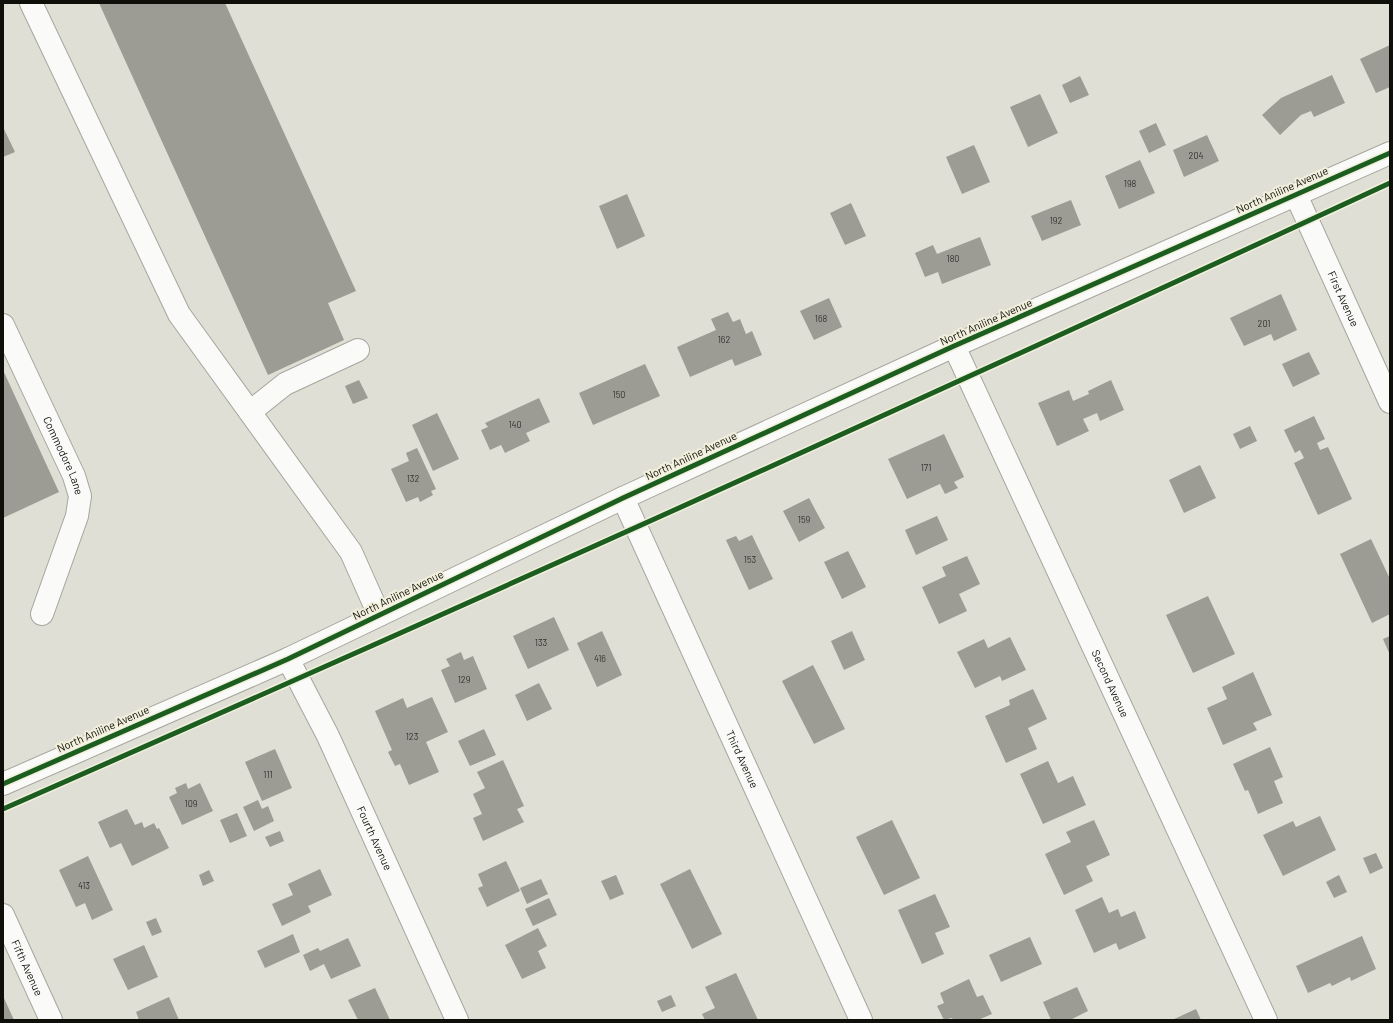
<svg xmlns="http://www.w3.org/2000/svg" width="1393" height="1023" font-family="Barlow,sans-serif">
	<style>
		.building { fill: #9c9b94 }
		.lines { fill: none; stroke-linecap: round; stroke-linejoin: round }
		.minor-casing { stroke: #a6a59e; stroke-width: 24 }
		.minor { stroke: #fafaf9; stroke-width: 22 }
		.cycleway-casing { stroke: #f2f0dd; stroke-width: 8 }
		.cycleway { stroke: #1b5e20; stroke-width: 5 }
		.labels { text-anchor: middle; stroke-width: 4; stroke-linejoin: round; paint-order: stroke }
		.number-label { font-size: 9px; fill: #32322c }
		.street-label { font-size: 11px; fill: #0f0f09; stroke: #f2f0dd }
	</style>
	<rect width="100%" height="100%" fill="#e0dfd5"/>
	<g class="building">
		<polygon points="99,3 225,3 356,291 328,303 344,340 268,375"/>
		<polygon points="1390,45 1390,87 1376,93 1360,59"/>
		<polygon points="1332,75 1345,103 1314,117 1311,111 1301,115 1280,135 1262,115 1281,98"/>
		<polygon points="1080,76 1089,95 1070,103 1062,85"/>
		<polygon points="1040,94 1058,133 1028,147 1010,107"/>
		<polygon points="1156,123 1166,145 1149,153 1139,131"/>
		<polygon points="3,127 15,152 3,157"/>
		<polygon points="1207,135 1219,161 1184,177 1173,150"/>
		<polygon points="974,145 990,182 962,194 946,157"/>
		<polygon points="1140,160 1155,193 1119,209 1105,176"/>
		<polygon points="627,194 645,236 617,249 599,206"/>
		<polygon points="1071,200 1081,225 1042,241 1031,216"/>
		<polygon points="851,203 866,236 845,245 830,213"/>
		<polygon points="980,237 991,265 942,284 938,272 925,277 915,253 933,245 937,254"/>
		<polygon points="1281,294 1297,330 1274,341 1271,334 1244,346 1230,318"/>
		<polygon points="829,298 842,327 814,340 800,311"/>
		<polygon points="728,312 733,322 740,319 746,334 752,331 762,355 735,366 732,359 690,377 677,347 716,330 711,319"/>
		<polygon points="1309,352 1320,374 1293,387 1282,364"/>
		<polygon points="645,364 660,396 593,425 579,393"/>
		<polygon points="3,370 59,492 3,518"/>
		<polygon points="359,380 368,398 353,404 345,386"/>
		<polygon points="1111,380 1124,410 1100,421 1097,413 1083,419 1089,431 1057,446 1038,403 1069,390 1073,401 1089,394 1088,391"/>
		<polygon points="539,398 550,422 526,433 530,441 505,453 501,445 490,450 481,430 488,427 485,423"/>
		<polygon points="437,413 459,459 433,471 412,425"/>
		<polygon points="1314,416 1325,439 1317,443 1320,450 1328,447 1352,499 1318,515 1294,463 1304,458 1300,450 1295,453 1284,430"/>
		<polygon points="1250,426 1257,441 1240,449 1233,434"/>
		<polygon points="944,434 964,477 954,482 958,488 945,494 940,484 907,499 888,459"/>
		<polygon points="417,448 436,489 431,491 433,495 420,502 418,497 406,502 391,469 409,461 406,453"/>
		<polygon points="1200,465 1216,498 1184,513 1169,480"/>
		<polygon points="809,498 825,528 799,542 783,511"/>
		<polygon points="937,516 948,540 916,555 905,530"/>
		<polygon points="752,535 773,579 749,590 726,540 736,536 739,541"/>
		<polygon points="1371,539 1390,579 1390,614 1372,623 1340,554"/>
		<polygon points="848,551 866,587 842,599 824,562"/>
		<polygon points="967,556 980,584 959,594 967,611 939,624 922,587 946,576 942,567"/>
		<polygon points="1208,596 1235,654 1193,673 1166,615"/>
		<polygon points="554,617 569,650 528,669 513,636"/>
		<polygon points="602,631 622,675 597,687 577,643"/>
		<polygon points="852,631 865,660 844,670 831,641"/>
		<polygon points="1390,636 1390,655 1383,639"/>
		<polygon points="1010,637 1026,670 1002,681 1000,676 975,688 957,652 984,639 988,648"/>
		<polygon points="461,652 464,660 473,656 487,689 455,703 441,670 450,666 446,659"/>
		<polygon points="813,665 845,729 814,744 782,681"/>
		<polygon points="1253,672 1272,715 1253,723 1257,730 1223,745 1207,708 1227,699 1222,687"/>
		<polygon points="539,683 552,709 527,721 515,695"/>
		<polygon points="1033,689 1047,719 1028,728 1037,749 1006,763 985,716 1010,705 1009,700"/>
		<polygon points="432,697 448,732 426,742 439,772 409,785 400,764 395,766 388,752 392,750 375,711 403,698 407,708"/>
		<polygon points="484,729 496,755 470,766 458,741"/>
		<polygon points="1270,747 1283,777 1274,781 1283,803 1258,814 1248,790 1245,791 1233,764"/>
		<polygon points="275,749 292,788 262,801 245,762"/>
		<polygon points="503,760 524,806 517,809 524,822 483,841 473,818 482,814 473,794 485,788 477,772"/>
		<polygon points="1048,761 1058,783 1073,776 1086,805 1043,824 1020,774"/>
		<polygon points="186,783 188,789 200,783 213,811 182,825 169,797 177,793 175,788"/>
		<polygon points="258,800 262,809 268,806 274,821 254,831 243,807"/>
		<polygon points="127,809 135,825 142,822 144,828 154,823 157,829 159,828 169,848 132,866 121,843 110,848 98,822"/>
		<polygon points="237,813 247,836 230,843 220,820"/>
		<polygon points="1320,816 1336,850 1283,876 1263,835 1293,821 1296,827"/>
		<polygon points="892,820 920,878 884,895 856,837"/>
		<polygon points="1094,820 1110,855 1086,866 1093,881 1064,895 1045,854 1071,842 1066,832"/>
		<polygon points="280,831 284,841 270,847 265,837"/>
		<polygon points="1376,853 1383,868 1370,874 1363,858"/>
		<polygon points="88,856 113,910 92,920 85,903 76,907 59,870"/>
		<polygon points="506,861 520,891 487,907 478,888 483,886 478,874"/>
		<polygon points="320,869 332,895 308,906 311,912 282,926 272,904 293,895 288,884"/>
		<polygon points="690,869 722,934 692,949 660,884"/>
		<polygon points="209,870 214,881 203,886 199,875"/>
		<polygon points="616,875 624,894 610,900 601,881"/>
		<polygon points="1339,875 1347,892 1334,898 1326,882"/>
		<polygon points="541,879 548,894 527,904 520,888"/>
		<polygon points="935,894 950,927 935,933 944,954 922,964 898,910"/>
		<polygon points="1102,897 1109,913 1118,909 1121,917 1135,911 1146,938 1119,950 1116,943 1094,953 1075,910"/>
		<polygon points="549,898 557,915 533,926 525,909"/>
		<polygon points="156,918 162,932 152,936 146,922"/>
		<polygon points="538,928 547,946 538,951 546,968 522,979 505,945"/>
		<polygon points="293,934 300,952 265,968 257,951"/>
		<polygon points="1362,936 1376,969 1351,981 1350,977 1332,986 1330,983 1308,993 1296,966"/>
		<polygon points="1030,937 1042,964 1001,982 989,955"/>
		<polygon points="348,938 361,966 331,979 324,964 310,971 303,955 318,948 320,951"/>
		<polygon points="144,945 158,977 128,990 113,959"/>
		<polygon points="736,973 758,1020 705,1020 702,1014 715,1008 705,987"/>
		<polygon points="969,979 977,997 983,995 992,1014 978,1020 953,1020 952,1018 944,1020 937,1006 944,1003 940,993"/>
		<polygon points="1077,987 1088,1011 1070,1020 1051,1020 1043,1002"/>
		<polygon points="375,988 390,1020 358,1020 348,1000"/>
		<polygon points="671,995 676,1006 662,1012 657,1001"/>
		<polygon points="3,996 14,1020 3,1020"/>
		<polygon points="169,997 179,1020 139,1020 136,1012"/>
		<polygon points="1196,1009 1201,1020 1172,1020"/>
	</g>
	<g class="lines">
		<g class="minor-casing">
			<g id="minor">
				<polyline points="31,3 179,314 351,552 379,615"/>
				<path id="s1" d="M1296,195L1390,402"/>
				<path id="s2" d="M3,325L74,476L80,496L77,516L42,614"/>
				<path id="s3" d="M954,346L1266,1020"/>
				<polyline points="250,412 285,384 358,350"/>
				<path id="s4" d="M623,498L861,1020"/>
				<path id="s5" d="M288,659L328,736L457,1020"/>
				<polyline points="3,784 288,659 623,498 954,346 1390,153"/>
				<path id="s6" d="M3,915L51,1020"/>
			</g>
		</g>
		<use href="#minor" class="minor"/>
		<g class="cycleway-casing">
			<g id="cycleway">
				<polyline points="3,784 288,659 623,498 954,346 1390,153"/>
				<path d="M3,809C467,605 930,396 1390,183"/>
			</g>
		</g>
		<use href="#cycleway" class="cycleway"/>
	</g>
	<g class="labels">
		<g class="number-label">
			<text x="1196" y="159">204</text>
			<text x="1130" y="187">198</text>
			<text x="1056" y="224">192</text>
			<text x="953" y="262">180</text>
			<text x="821" y="322">168</text>
			<text x="1264" y="327">201</text>
			<text x="724" y="343">162</text>
			<text x="619" y="398">150</text>
			<text x="515" y="428">140</text>
			<text x="926" y="471">171</text>
			<text x="413" y="482">132</text>
			<text x="804" y="523">159</text>
			<text x="750" y="563">153</text>
			<text x="541" y="646">133</text>
			<text x="600" y="662">416</text>
			<text x="464" y="683">129</text>
			<text x="412" y="740">123</text>
			<text x="268" y="778">111</text>
			<text x="191" y="807">109</text>
			<text x="84" y="889">413</text>
		</g>
		<g class="street-label">
			<text transform="translate(1282 190) rotate(-24)" y="4">North Aniline Avenue</text>
			<text dy="4" stroke="none"><textPath href="#s1" startOffset="114">First Avenue</textPath></text>
			<text transform="translate(986 322) rotate(-24)" y="4">North Aniline Avenue</text>
			<text dy="4" stroke="none"><textPath href="#s2" startOffset="144">Commodore Lane</textPath></text>
			<text transform="translate(691 456) rotate(-25)" y="4">North Aniline Avenue</text>
			<text transform="translate(398 595) rotate(-26)" y="4">North Aniline Avenue</text>
			<text dy="4" stroke="none"><textPath href="#s3" startOffset="372">Second Avenue</textPath></text>
			<text transform="translate(103 729) rotate(-24)" y="4">North Aniline Avenue</text>
			<text dy="4" stroke="none"><textPath href="#s4" startOffset="287">Third Avenue</textPath></text>
			<text dy="4" stroke="none"><textPath href="#s5" startOffset="199">Fourth Avenue</textPath></text>
			<text dy="4" stroke="none"><textPath href="#s6" startOffset="58">Fifth Avenue</textPath></text>
		</g>
	</g>
	<rect width="1393" height="1023" fill="none" stroke="#0f0f09" stroke-width="8"/>
</svg>
